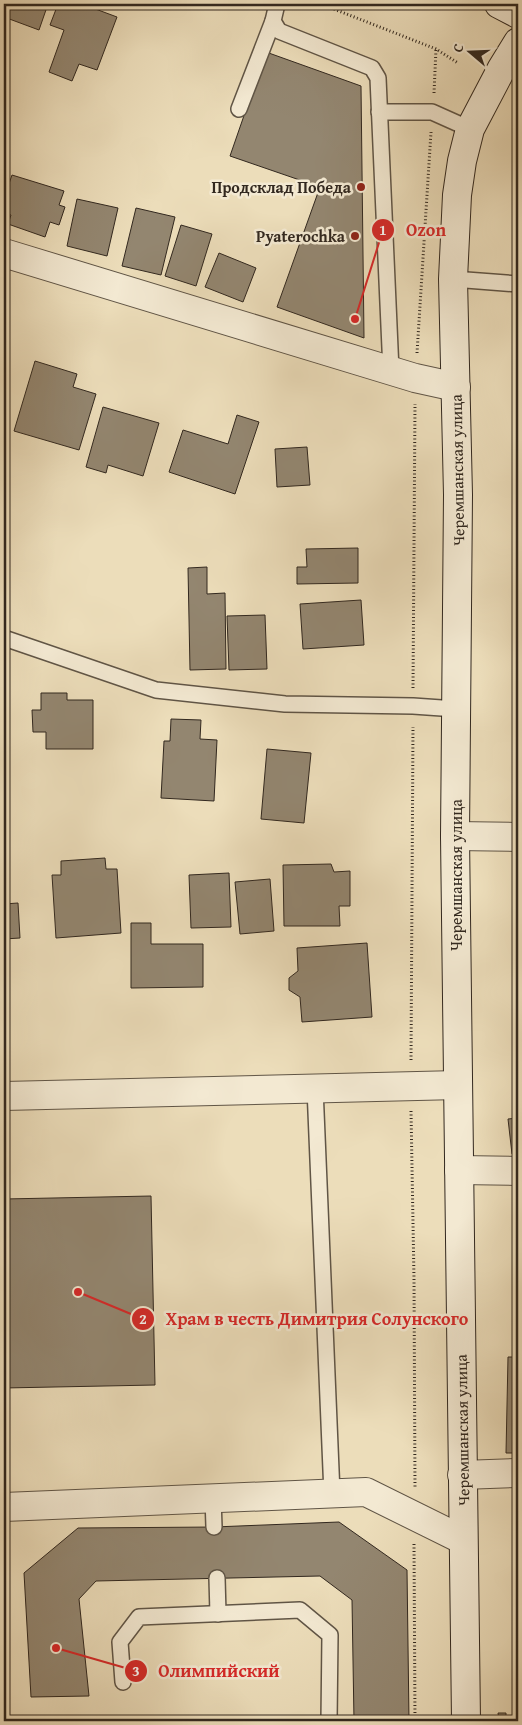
<svg xmlns="http://www.w3.org/2000/svg" width="522" height="1725" font-family="'Gentium Book Plus',serif">
	<style>
		.building { fill: #938670; stroke: #32281f }
		.lines { fill: none; stroke-linecap: round; stroke-linejoin: round }
		.lane-casing { stroke: #605546; stroke-width: 18 }
		.street-casing { stroke: #605546; stroke-width: 30 }
		.secondary-casing { stroke: #32281f; stroke-width: 30 }
		.path { stroke: #32281f; stroke-width: 3; stroke-dasharray: 1 2.5; stroke-linecap: butt }
		.lane { stroke: #f3e9d2; stroke-width: 15 }
		.street { stroke: #f3e9d2; stroke-width: 28 }
		.secondary { stroke: #f3e9d2; stroke-width: 28 }
		.poi-dot { fill: #8f2418; stroke: #f3e9d2; stroke-width: 2 }
		.labels { text-anchor: middle; stroke-width: 5; stroke-linejoin: round; paint-order: stroke }
		.poi-label { font-size: 16px; font-weight: bold; fill: #32281f; stroke: #f3e9d2; text-anchor: end }
		.street-label { font-size: 16px; fill: #32281f; stroke: #f3e9d2 }
		.leader { fill: none; stroke: #d62828; stroke-width: 2 }
		.callout-dot { fill: #d62828; stroke: #f3e9d2; stroke-width: 2 }
		.mark-label { font-size: 15px; text-anchor: middle; font-weight: bold; fill: #fff }
		.callout-label { font-size: 18px; text-anchor: middle; font-weight: bold; fill: #d62828; stroke: #f3e9d2; stroke-width: 5; stroke-linejoin: round; paint-order: stroke }
	</style>
	<rect width="100%" height="100%" fill="#ecddba"/>
	<filter id="stains"><feTurbulence type="fractalNoise" baseFrequency=".004" numOctaves="4"/><feColorMatrix values="0 0 0 0 .2 0 0 0 0 .09 0 0 0 0 .02 0 0 0 .5 -.17"/></filter>
	<radialGradient id="worn" r=".72"><stop offset=".6" stop-color="#630" stop-opacity="0"/><stop offset="1" stop-color="#630" stop-opacity=".3"/></radialGradient>
	<g class="building">
		<polygon points="4,4 48,4 39,30 4,17"/>
		<polygon points="58,4 82,4 117,17 97,70 79,64 72,81 49,72 64,30 50,25"/>
		<polygon points="266,52 361,86 364,338 277,307 320,187 230,156"/>
		<polygon points="4,115 8,116 4,132"/>
		<polygon points="12,175 64,191 59,205 65,207 59,225 50,222 45,237 8,224 11,215 4,213 4,198"/>
		<polygon points="77,199 118,208 107,256 67,246"/>
		<polygon points="136,208 175,217 161,275 122,266"/>
		<polygon points="181,225 212,234 196,286 165,276"/>
		<polygon points="219,253 256,268 243,302 205,287"/>
		<polygon points="35,361 77,374 73,387 96,394 79,450 14,431"/>
		<polygon points="103,407 159,423 143,476 108,465 106,473 86,467"/>
		<polygon points="237,415 259,422 235,494 169,472 183,430 228,444"/>
		<polygon points="307,447 310,485 277,487 275,449"/>
		<polygon points="358,548 358,583 297,584 297,567 307,567 306,549"/>
		<polygon points="207,567 207,594 225,593 226,669 190,670 188,568"/>
		<polygon points="361,600 364,645 303,649 300,604"/>
		<polygon points="265,615 267,669 229,670 227,616"/>
		<polygon points="41,693 67,693 67,700 93,700 93,749 46,749 46,732 33,732 32,710 41,710"/>
		<polygon points="171,719 201,720 200,739 217,740 214,801 161,798 164,741 170,741"/>
		<polygon points="267,749 311,753 304,823 261,819"/>
		<polygon points="105,858 106,869 117,869 121,933 56,938 52,875 61,875 61,861"/>
		<polygon points="331,864 334,872 350,871 350,906 339,906 340,926 284,926 283,865"/>
		<polygon points="229,873 231,927 191,928 189,875"/>
		<polygon points="270,879 274,931 240,934 235,882"/>
		<polygon points="18,903 20,938 4,939 4,904"/>
		<polygon points="516,921 518,921 518,969 517,969"/>
		<polygon points="131,923 151,923 151,944 203,944 203,987 131,988"/>
		<polygon points="367,943 372,1017 302,1022 300,997 289,990 289,978 298,971 297,948"/>
		<polygon points="518,1118 518,1153 512,1154 508,1119"/>
		<polygon points="151,1196 155,1385 4,1388 4,1199"/>
		<polygon points="508,1357 518,1357 518,1453 506,1453"/>
		<polygon points="339,1522 407,1570 409,1721 354,1721 352,1600 320,1576 96,1581 79,1599 89,1696 31,1697 24,1573 78,1528 214,1527"/>
		<polygon points="498,1713 506,1713 506,1721 499,1721"/>
	</g>
	<g class="lines">
		<g class="lane-casing">
			<g id="lane">
				<polyline points="277,4 273,21 279,31 372,68 378,78 391,371"/>
				<polyline points="239,109 273,21"/>
				<polyline points="379,112 432,112 470,129"/>
				<polyline points="453,279 518,284"/>
				<polyline points="4,638 156,690 285,704 413,706 456,709"/>
				<polyline points="315,1088 332,1494"/>
				<polyline points="213,1498 214,1527"/>
				<polyline points="217,1578 218,1614"/>
				<polyline points="123,1682 120,1642 139,1617 300,1610 330,1635 329,1721"/>
			</g>
		</g>
		<g class="street-casing">
			<g id="street">
				<polyline points="4,253 415,378 456,387"/>
				<polyline points="455,836 518,837"/>
				<polyline points="4,1096 458,1085"/>
				<polyline points="459,1170 518,1171"/>
				<polyline points="462,1475 518,1473"/>
				<polyline points="4,1507 366,1492 463,1540"/>
			</g>
		</g>
		<g class="secondary-casing">
			<g id="secondary">
				<polyline points="499,4 518,14"/>
				<polyline points="466,1721 455,836 458,495 453,279 457,195 462,161 470,129 502,68 518,42"/>
			</g>
		</g>
		<g class="path">
			<polyline points="321,4 436,49 458,63"/>
			<polyline points="434,93 436,49"/>
			<polyline points="417,353 431,132"/>
			<polyline points="413,688 415,404"/>
			<polyline points="411,1060 413,727"/>
			<polyline points="411,1111 414,1279 415,1488"/>
			<polyline points="414,1544 415,1721"/>
		</g>
		<use href="#lane" class="lane"/>
		<use href="#street" class="street"/>
		<use href="#secondary" class="secondary"/>
	</g>
	<g class="poi-dot">
		<circle cx="361" cy="187" r="5"/>
		<circle cx="355" cy="236" r="5"/>
	</g>
	<g class="labels">
		<g class="poi-label">
			<text x="351" y="193">Продсклад Победа</text>
			<text x="345" y="242">Pyaterochka</text>
		</g>
		<g class="street-label">
			<text transform="translate(457 470) rotate(-91)" y="6">Черемшанская улица</text>
			<text transform="translate(456 875) rotate(-90)" y="6">Черемшанская улица</text>
			<text transform="translate(462 1430) rotate(-91)" y="6">Черемшанская улица</text>
		</g>
	</g>
	<path class="leader" d="M355 319L383 230M78 1292L143 1319M56 1648L136 1671"/>
	<g class="callout-dot">
		<circle cx="355" cy="319" r="5"/>
		<circle cx="78" cy="1292" r="5"/>
		<circle cx="56" cy="1648" r="5"/>
		<circle cx="383" cy="230" r="12"/>
		<circle cx="143" cy="1319" r="12"/>
		<circle cx="136" cy="1671" r="12"/>
	</g>
	<g class="mark-label">
		<text x="383" y="235">1</text>
		<text x="143" y="1324">2</text>
		<text x="136" y="1676">3</text>
	</g>
	<g class="callout-label">
		<text x="426" y="236">Ozon</text>
		<text x="317" y="1325">Храм в честь Димитрия Солунского</text>
		<text x="219" y="1677">Олимпийский</text>
	</g>
	<rect width="522" height="1725" fill="none" stroke="#ecddba" stroke-width="20"/>
	<rect x="5" y="5" width="512" height="1715" fill="none" stroke="#32281f" stroke-width="2.5"/>
	<rect x="10" y="10" width="502" height="1705" fill="none" stroke="#32281f"/>
	<g transform="translate(470 52) rotate(289)" stroke="#f3e9d2" stroke-width="4" paint-order="stroke">
	<path d="M0-4L9 19L0 12L-9 19Z" fill="#32281f"/>
	<text y="-8" font-size="14" font-weight="bold" text-anchor="middle" fill="#32281f">С</text>
	</g>
	<rect width="100%" height="100%" filter="url(#stains)"/>
	<rect width="100%" height="100%" fill="url(#worn)"/>
</svg>
